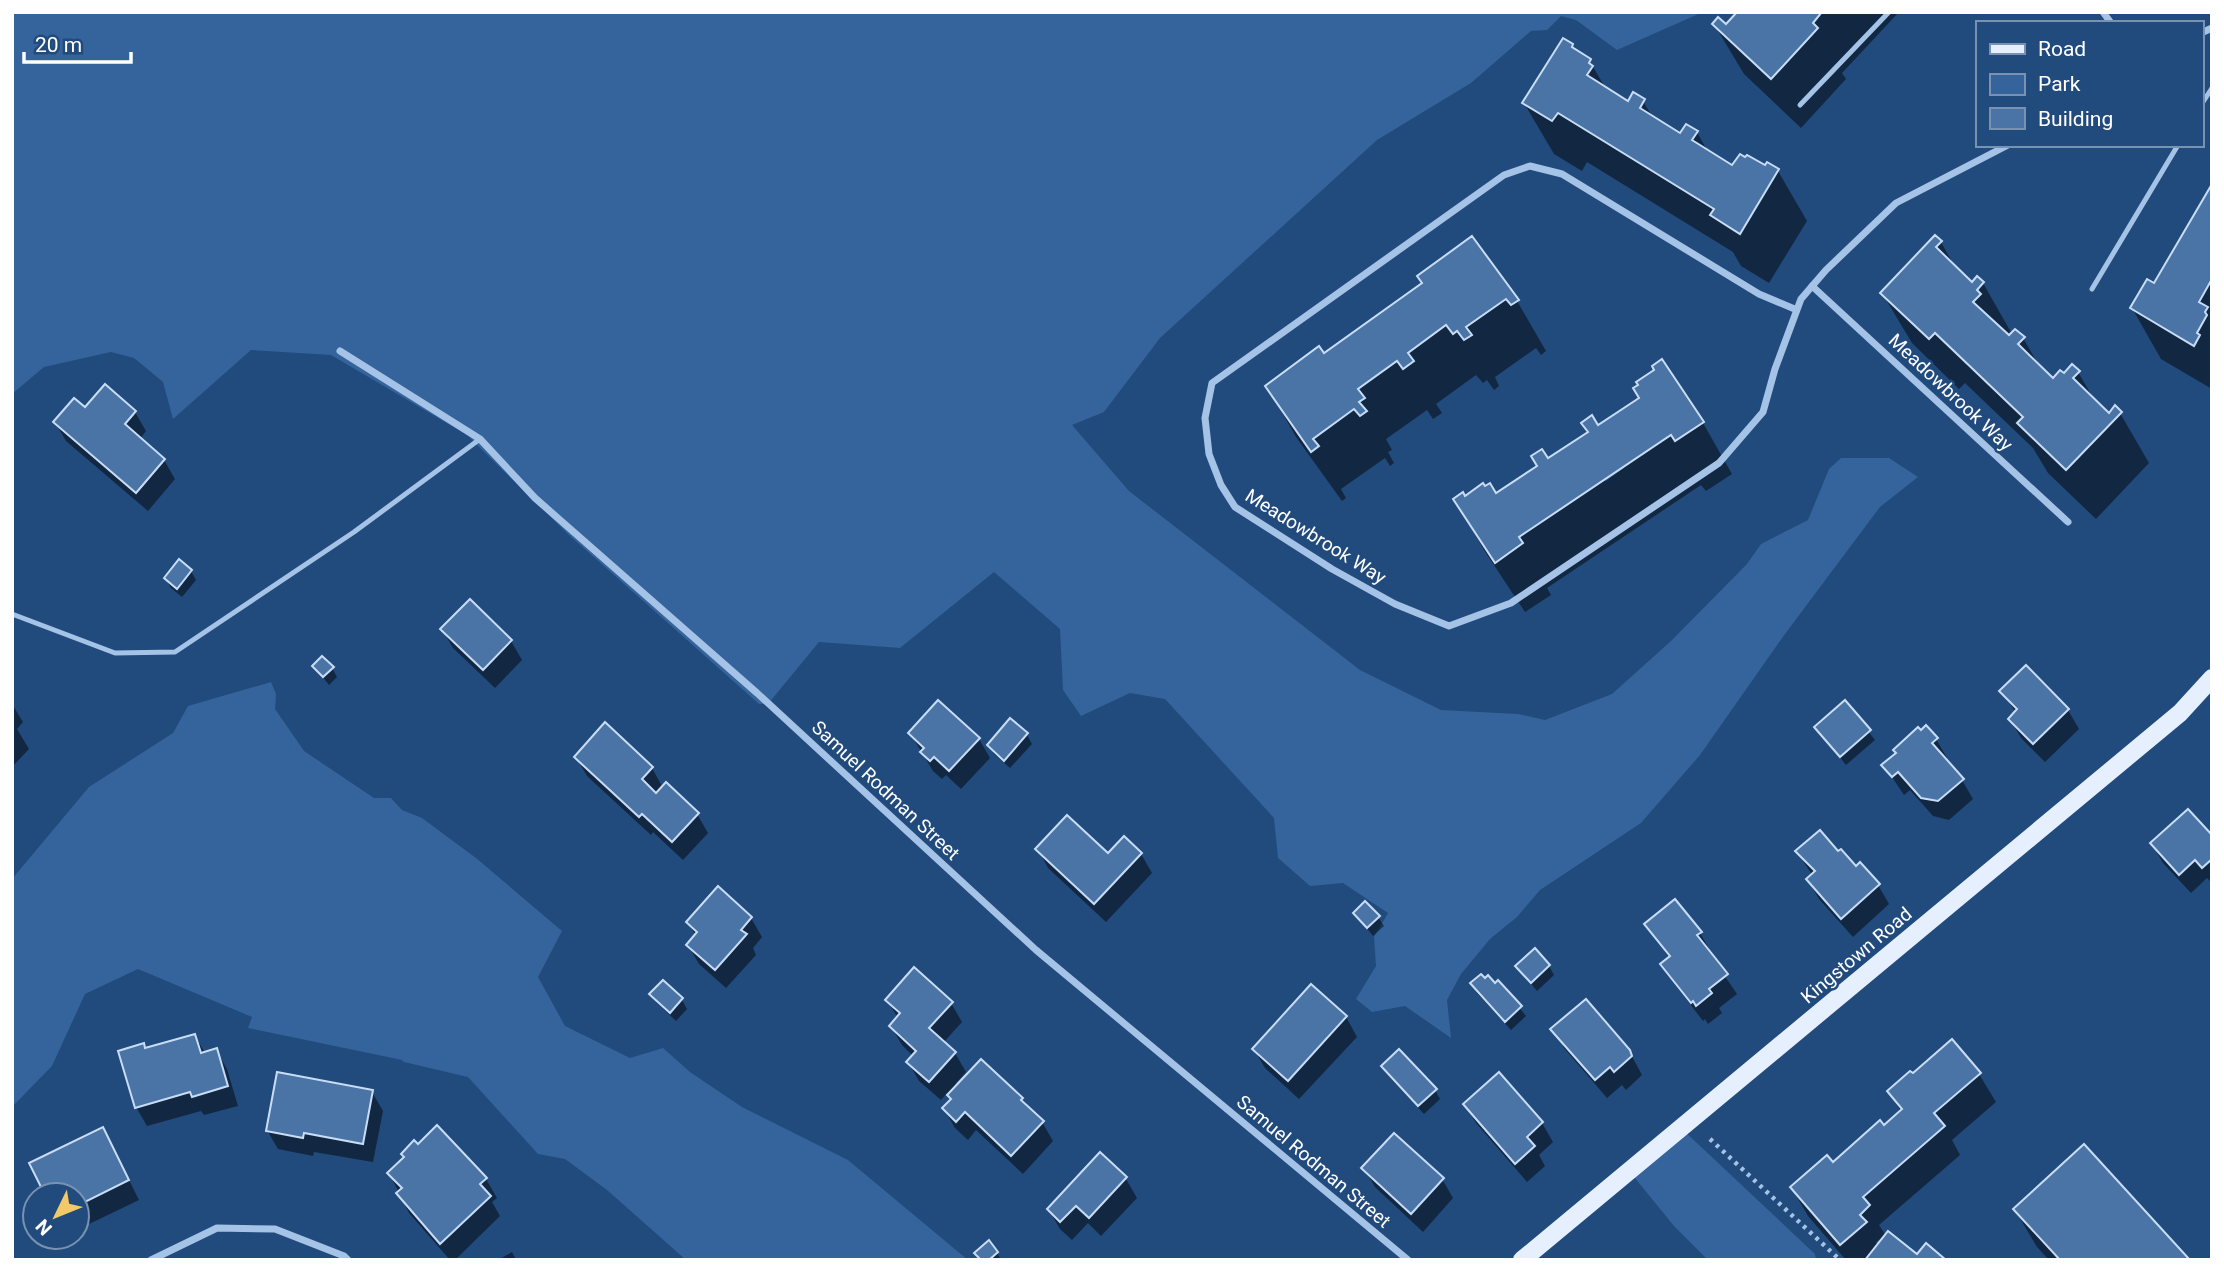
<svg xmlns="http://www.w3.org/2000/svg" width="2224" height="1272" font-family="Roboto,sans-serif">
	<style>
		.green { fill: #34649b }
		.shadow { fill: #0007; fill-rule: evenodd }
		.building { fill: #4a74a6; stroke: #c8ddf5; stroke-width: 2 }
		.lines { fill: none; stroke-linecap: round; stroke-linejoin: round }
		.path { stroke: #a5c3e6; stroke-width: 4.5; stroke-dasharray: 3.5 5; stroke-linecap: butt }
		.service { stroke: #a5c3e6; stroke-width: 5 }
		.minor { stroke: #a5c3e6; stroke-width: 7 }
		.primary { stroke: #e6effd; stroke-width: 18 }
		.labels { text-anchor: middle; stroke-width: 5; stroke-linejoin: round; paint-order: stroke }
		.street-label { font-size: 19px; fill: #fff; stroke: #214a7d }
	</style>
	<rect width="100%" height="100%" fill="#214a7d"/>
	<g class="green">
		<polygon points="12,12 1703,12 1617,50 1576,20 1561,16 1547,30 1531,31 1471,83 1377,140 1160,338 1104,412 1072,425 1129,491 1360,670 1441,710 1518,714 1545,720 1612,694 1671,641 1747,564 1761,544 1808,520 1829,469 1841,458 1889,458 1918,477 1880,507 1785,634 1700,755 1641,823 1540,890 1517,917 1490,939 1461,974 1447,1000 1451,1038 1405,1006 1372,1012 1356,999 1376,966 1374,937 1388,913 1343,883 1310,886 1278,858 1274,818 1165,699 1130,693 1081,716 1063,690 1060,629 994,572 900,648 819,642 768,704 759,704 569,535 467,435 331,355 251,350 173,419 163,382 134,358 111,352 44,367 12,394"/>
		<polygon points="271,682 276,694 275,709 304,751 374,798 391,798 402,810 422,818 476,858 562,931 538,977 565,1026 630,1058 663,1048 690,1072 742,1107 848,1160 968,1260 686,1260 607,1190 565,1159 538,1154 468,1077 404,1062 402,1060 248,1028 252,1017 138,969 85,994 52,1066 12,1107 12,879 89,787 173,733 188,706"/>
		<polygon points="1682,1129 1815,1254 1816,1260 1708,1260 1674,1226 1630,1172"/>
	</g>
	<g class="shadow">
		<polygon points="1739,12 1899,12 1842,73 1846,79 1801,128 1744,74 1714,24 1726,27"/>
		<polygon points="1572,46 1575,51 1589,60 1606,89 1628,103 1643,101 1653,118 1681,135 1697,132 1708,152 1733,168 1765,168 1778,171 1807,221 1769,283 1741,266 1733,252 1587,162 1582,171 1554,154 1524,103"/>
		<polygon points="2212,188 2212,389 2161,359 2132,308 2154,285"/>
		<polygon points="1941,242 1956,269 1972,284 1977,278 1983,283 2012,334 2023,338 2041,369 2053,380 2078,372 2096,403 2109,415 2120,413 2149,463 2096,519 2048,473 2033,448 1965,383 1959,389 1912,343 1882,293"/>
		<polygon points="1424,284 1517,301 1546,351 1541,355 1536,348 1495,377 1499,386 1494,390 1487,380 1483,383 1476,375 1436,404 1442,413 1433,419 1427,410 1386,439 1392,450 1388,452 1394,463 1390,466 1385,458 1341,489 1346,498 1342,501 1296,437 1267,386 1324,356"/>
		<path d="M1662,362L1703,423L1732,474L1706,491L1701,485L1547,588L1551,595L1525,612L1484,550L1455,499L1496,495L1640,399ZM1624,464V468L1606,481L1604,478Z"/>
		<polygon points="105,387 135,412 146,431 140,439 164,460 175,479 148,511 66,441 55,422 86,410"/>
		<polygon points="191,571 196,580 182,597 171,588 166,579"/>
		<polygon points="442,629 511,641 522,660 495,688 453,648"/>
		<polygon points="314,666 332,668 337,677 329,685"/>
		<polygon points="2026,668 2068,710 2079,729 2045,762 2021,738 2010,719 2016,713 2002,691"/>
		<polygon points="1845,702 1875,740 1846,765 1816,727"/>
		<polygon points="12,704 23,722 17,729 29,749 12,767"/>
		<polygon points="1011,720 1027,735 1032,744 1010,768 994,754 989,745"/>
		<polygon points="910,733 979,739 990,758 961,789 946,775 942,779 933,771"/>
		<polygon points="1936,739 1947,758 1945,760 1962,780 1973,799 1949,820 1933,816 1910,790 1904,795 1884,765"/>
		<polygon points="576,757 652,768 663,788 697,814 708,833 683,860 653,832 651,835 587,776"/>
		<polygon points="1124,838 1141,854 1152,873 1106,922 1048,868 1038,849 1108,856"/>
		<polygon points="2212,838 2212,883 2207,878 2191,893 2163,863 2152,844"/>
		<polygon points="1797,852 1838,854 1878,885 1889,904 1853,937 1819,899 1808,880 1813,876"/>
		<polygon points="1675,902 1700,933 1711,952 1709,953 1737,994 1719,1008 1722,1013 1708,1024 1705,1019 1703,1021 1674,983 1663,964 1670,959 1646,924"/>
		<polygon points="1355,913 1378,917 1384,926 1373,936"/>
		<polygon points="751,918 762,937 753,948 756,955 726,988 699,964 688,945 696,936 688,922"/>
		<polygon points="1549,966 1554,975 1537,991 1517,967"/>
		<polygon points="663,982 682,1000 687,1009 676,1021 657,1003 652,994"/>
		<polygon points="1498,982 1526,1016 1511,1030 1477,993 1472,984 1495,985"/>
		<polygon points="887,1000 951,1003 962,1022 943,1043 955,1053 966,1072 956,1083 1022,1099 1042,1122 1053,1141 1023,1174 976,1130 968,1140 955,1128 944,1109 952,1101 947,1093 941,1100 919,1081 908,1062 913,1056 902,1045 891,1026 898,1018"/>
		<polygon points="1346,1017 1357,1037 1299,1099 1265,1068 1254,1049"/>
		<polygon points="1553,1029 1629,1051 1642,1075 1626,1090 1622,1085 1607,1098 1564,1048"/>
		<polygon points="195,1036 205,1053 216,1050 227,1069 238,1106 204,1115 201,1111 147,1126 136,1107 146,1050"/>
		<polygon points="1383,1067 1435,1090 1440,1099 1424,1114 1388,1075"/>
		<polygon points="1499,1074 1542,1123 1553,1142 1539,1155 1545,1166 1527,1182 1476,1123 1465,1104"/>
		<path d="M1979,1074L1996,1102L1952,1140L1960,1155L1879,1225L1886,1236L1917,1257L1943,1260H1846L1808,1216L1792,1188L1833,1164L1901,1112L1889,1091ZM1884,1236L1886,1237L1878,1246L1876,1242Z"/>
		<polygon points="372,1092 383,1111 373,1162 314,1152 313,1156 278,1149 267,1130"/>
		<polygon points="113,1148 139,1200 85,1226 80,1218 77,1219 77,1195 47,1195"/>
		<polygon points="1364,1168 1442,1179 1453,1198 1423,1232 1375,1187"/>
		<polygon points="389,1173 486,1179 497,1198 492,1202 500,1216 455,1260 450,1260 409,1213"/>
		<polygon points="1126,1179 1137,1198 1101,1236 1088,1223 1072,1240 1060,1229 1049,1210"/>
		<polygon points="2015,1210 2188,1260 2049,1260 2037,1247"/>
		<polygon points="512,1252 516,1260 498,1260"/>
		<polygon points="977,1253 997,1253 1001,1260 980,1260"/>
	</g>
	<g class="building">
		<polygon points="1737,12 1822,12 1813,23 1818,28 1771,79 1712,24 1718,17 1726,24"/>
		<polygon points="1563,38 1573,44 1572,47 1591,59 1589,63 1593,66 1587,75 1628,101 1633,92 1645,99 1640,108 1680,133 1686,124 1698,131 1692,140 1732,165 1740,154 1745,157 1747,155 1765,165 1767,162 1779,169 1740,234 1710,215 1714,209 1558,113 1552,121 1522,103"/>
		<polygon points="2212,184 2212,279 2199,302 2208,307 2205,312 2207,315 2197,333 2200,335 2194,346 2130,308 2147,279 2154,283"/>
		<polygon points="1935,235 1942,241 1936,247 1972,282 1977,276 1984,282 1977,290 1981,294 1973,302 2009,335 2015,329 2025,337 2018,344 2053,378 2060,370 2064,373 2072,364 2080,371 2073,378 2109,413 2115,405 2122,412 2066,470 2017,423 2023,417 1935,333 1929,339 1880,293"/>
		<polygon points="1472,236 1519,300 1511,305 1506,299 1466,327 1472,335 1464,340 1457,331 1453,334 1446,325 1408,353 1414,361 1403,369 1397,361 1358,389 1365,398 1359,402 1367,411 1360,416 1354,409 1313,439 1319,446 1311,452 1265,386 1319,346 1324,353 1422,283 1417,276"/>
		<polygon points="1662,359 1704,422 1675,441 1671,435 1519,537 1523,543 1495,563 1453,499 1463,492 1465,496 1483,483 1485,486 1490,483 1496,493 1537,466 1531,456 1542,449 1548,458 1588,432 1581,423 1592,415 1598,425 1639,398 1633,388 1638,385 1636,382 1654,370 1652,366"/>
		<polygon points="105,384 136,411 125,424 165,459 136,493 53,422 74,398 85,407"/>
		<polygon points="179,559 192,570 177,589 164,578"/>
		<polygon points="470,599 512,640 483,670 440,629"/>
		<polygon points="322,656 334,667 323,677 312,666"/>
		<polygon points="2026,665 2069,709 2033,744 2008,719 2017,709 1999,691"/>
		<polygon points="938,700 980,738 949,771 934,757 930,761 920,752 924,748 908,733"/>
		<polygon points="1845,700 1871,730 1840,757 1814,727"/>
		<polygon points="1010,718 1028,733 1004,761 987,745"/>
		<polygon points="605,722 653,767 642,779 656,793 666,782 699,813 672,842 642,814 639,817 574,757"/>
		<polygon points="1926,725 1938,738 1932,743 1964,779 1938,801 1921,798 1898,772 1892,777 1881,765 1896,753 1893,750 1918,727 1921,730"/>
		<polygon points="2188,809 2212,835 2212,859 2202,868 2195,860 2179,875 2150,843"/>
		<polygon points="1067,815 1108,853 1124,836 1142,853 1094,904 1035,849"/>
		<polygon points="1820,830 1838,851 1841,849 1856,866 1860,862 1880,884 1841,919 1806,879 1815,871 1795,851"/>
		<polygon points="718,886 752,917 741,930 747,934 715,970 686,945 697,932 686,922"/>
		<polygon points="1675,899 1702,932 1697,935 1728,974 1709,989 1712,993 1696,1006 1693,1001 1691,1003 1660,964 1670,956 1644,924"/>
		<polygon points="1365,901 1380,916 1367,928 1353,913"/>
		<polygon points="1535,948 1550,965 1531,983 1515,966"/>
		<polygon points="914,967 953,1002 929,1028 956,1052 929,1082 906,1062 916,1051 889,1026 900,1013 885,1000"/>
		<polygon points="1481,974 1485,978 1488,975 1495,983 1498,980 1522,1006 1505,1022 1470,983"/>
		<polygon points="663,980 683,998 670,1013 649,994"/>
		<polygon points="1311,984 1347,1016 1288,1081 1252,1049"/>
		<polygon points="1586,999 1630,1050 1632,1056 1614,1072 1610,1067 1595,1080 1550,1029"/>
		<polygon points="195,1034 201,1053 217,1048 228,1086 192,1097 190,1092 135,1108 118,1051 144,1043 145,1048"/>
		<polygon points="1952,1039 1981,1073 1934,1113 1945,1126 1863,1197 1870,1205 1860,1215 1867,1222 1840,1245 1790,1187 1827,1155 1833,1162 1880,1120 1884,1125 1902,1109 1887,1091 1910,1071 1913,1073"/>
		<polygon points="1399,1049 1437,1089 1418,1106 1381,1066"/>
		<polygon points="981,1059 1023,1098 1021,1100 1044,1121 1011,1156 965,1112 956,1122 942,1108 951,1099 947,1095"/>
		<polygon points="277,1072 373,1090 363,1144 304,1133 303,1138 266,1131"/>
		<polygon points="1499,1072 1543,1122 1527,1137 1535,1146 1515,1164 1463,1104"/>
		<polygon points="437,1125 487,1178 480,1184 491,1196 440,1244 396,1193 402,1188 387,1173 404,1157 401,1154 414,1140 418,1144"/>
		<polygon points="103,1127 129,1180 77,1206 77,1195 45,1195 29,1163"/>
		<polygon points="1394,1133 1444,1178 1411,1214 1361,1168"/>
		<polygon points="2084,1144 2190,1260 2060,1260 2013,1209"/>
		<polygon points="1100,1152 1127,1177 1089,1218 1076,1206 1060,1222 1047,1209"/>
		<polygon points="1888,1231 1917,1254 1926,1243 1946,1260 1865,1260"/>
		<polygon points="989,1240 998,1252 989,1260 981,1260 974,1253"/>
	</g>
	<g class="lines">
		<polyline class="path" points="1710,1139 1840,1260"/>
		<g class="service">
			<polyline points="1800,105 1889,12"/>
			<polyline points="2201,105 2212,88"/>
			<polyline points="2092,289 2178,145"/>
			<polyline points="12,614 115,653 175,652 354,532 480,439"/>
		</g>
		<g class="minor">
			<polyline points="2103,12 2111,23"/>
			<polyline points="2201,33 2212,28"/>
			<polyline points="1812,286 2068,522"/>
			<polyline points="1797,310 1759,294 1562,174 1530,166 1504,175 1212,383 1205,418 1209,454 1221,485 1235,507 1332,569 1395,604 1449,626 1511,603 1719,463 1763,412 1775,369 1801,299 1826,270 1896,203 2008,145"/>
			<polyline points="340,351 480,439 535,498 757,693 1036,950 1408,1260"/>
			<polyline points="151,1260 217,1228 275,1229 344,1256 348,1260"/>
		</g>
		<polyline class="primary" points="1522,1260 2180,713 2212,678"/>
	</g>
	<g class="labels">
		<g class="street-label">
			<text transform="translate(1951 392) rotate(43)" y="7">Meadowbrook Way</text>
			<text transform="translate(1316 536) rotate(32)" y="7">Meadowbrook Way</text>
			<text transform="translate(886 790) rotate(43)" y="7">Samuel Rodman Street</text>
			<text transform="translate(1856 955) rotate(-40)" y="7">Kingstown Road</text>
			<text transform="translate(1314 1161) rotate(40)" y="7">Samuel Rodman Street</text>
		</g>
	</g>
	<rect width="2224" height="1272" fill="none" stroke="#ffffff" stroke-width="28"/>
	<rect x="1976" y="21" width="228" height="126" fill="#214a7d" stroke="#7a92b1" stroke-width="2"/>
	<rect x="1990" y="44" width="35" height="10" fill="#e6effd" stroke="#7a92b1" stroke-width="2"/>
	<text x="2038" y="56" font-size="21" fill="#ffffff">Road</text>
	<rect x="1990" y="74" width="35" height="21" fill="#34649b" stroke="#7a92b1" stroke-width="2"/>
	<text x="2038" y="91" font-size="21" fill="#ffffff">Park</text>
	<rect x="1990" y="108" width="35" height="21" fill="#4a74a6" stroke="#7a92b1" stroke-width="2"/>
	<text x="2038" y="126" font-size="21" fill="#ffffff">Building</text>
	<g transform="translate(56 1216) rotate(227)"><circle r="33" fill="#214a7d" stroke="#7a92b1" stroke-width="2"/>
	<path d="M0-5L12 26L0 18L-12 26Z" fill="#f2c967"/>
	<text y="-10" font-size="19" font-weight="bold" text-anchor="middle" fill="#ffffff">N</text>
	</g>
	<path d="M24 52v10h107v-10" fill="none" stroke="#ffffff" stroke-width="3.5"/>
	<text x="35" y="52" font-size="21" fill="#ffffff" stroke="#214a7d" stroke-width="5" paint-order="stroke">20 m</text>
</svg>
